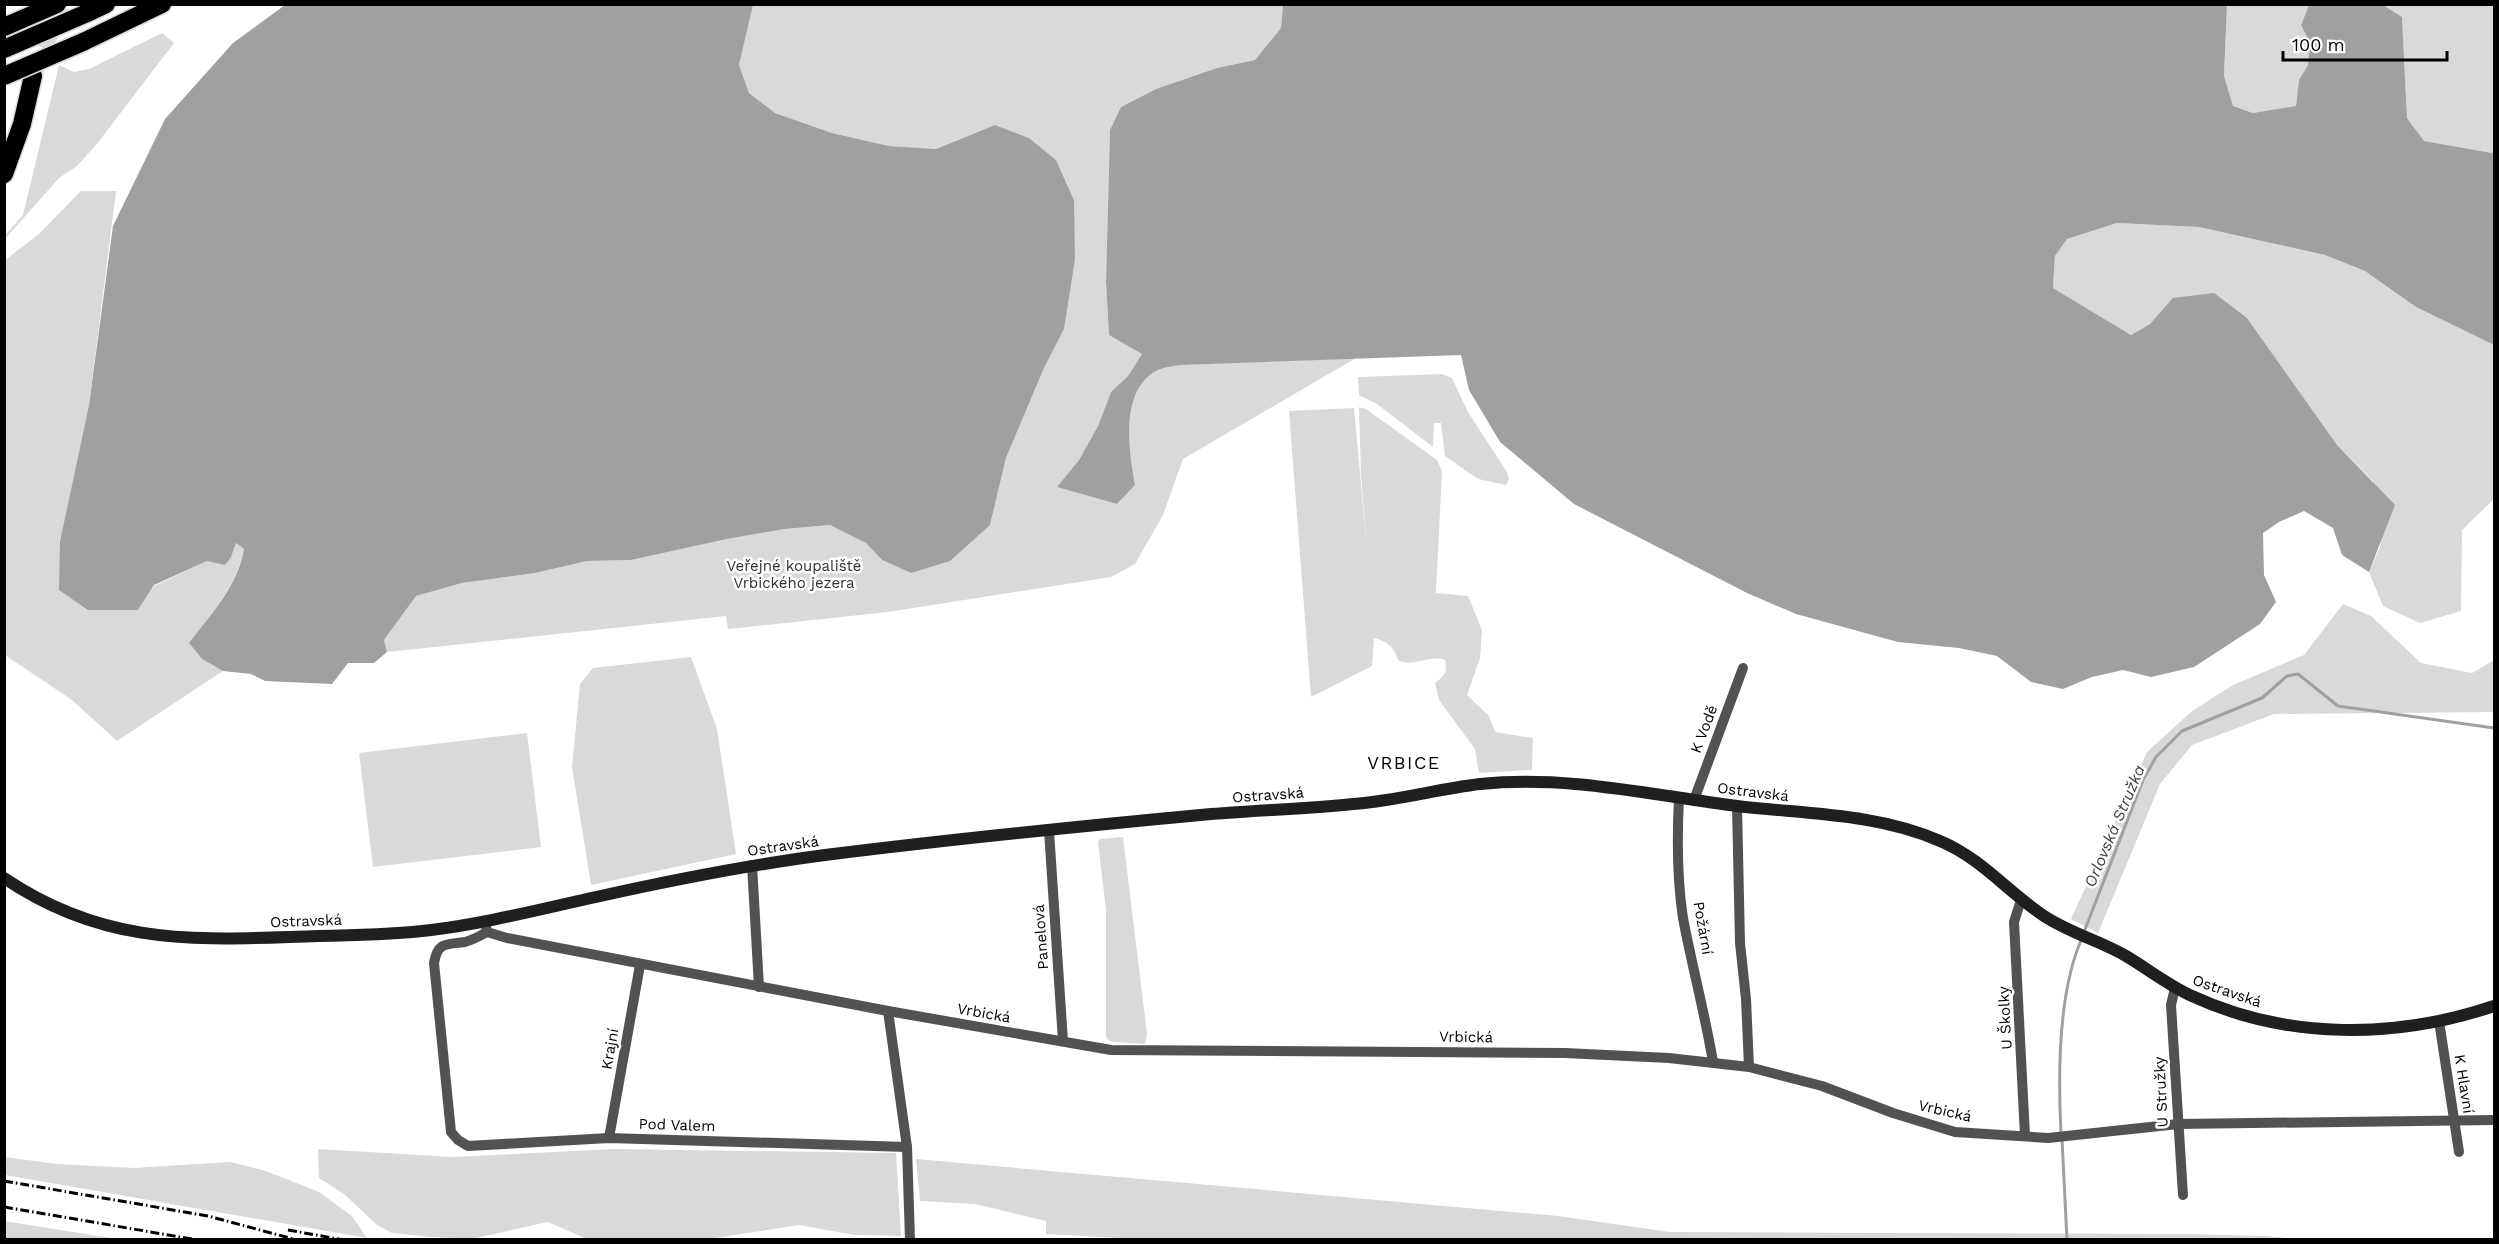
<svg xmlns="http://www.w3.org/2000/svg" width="2499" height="1244" font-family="'Work Sans',sans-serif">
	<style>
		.green { fill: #d9d9d9 }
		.water { fill: #a0a0a0 }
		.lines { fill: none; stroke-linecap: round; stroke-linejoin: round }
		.stream { stroke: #a0a0a0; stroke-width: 3 }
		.highway-tunnel { stroke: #d9d9d9; stroke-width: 18; stroke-dasharray: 18 9; stroke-linecap: butt }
		.highway-casing { stroke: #dbdbdb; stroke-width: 21 }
		.street { stroke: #525252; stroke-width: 10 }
		.secondary { stroke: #1f1f1f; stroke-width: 12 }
		.highway { stroke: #000; stroke-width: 18 }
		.rail { stroke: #000; stroke-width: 3; stroke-dasharray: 9 3 1.5 3; stroke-linecap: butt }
		.highway-bridge-casing { stroke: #dbdbdb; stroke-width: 21; stroke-linecap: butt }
		.highway-bridge { stroke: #000; stroke-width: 18 }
		.labels { text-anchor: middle; stroke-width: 5; stroke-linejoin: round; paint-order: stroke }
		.park-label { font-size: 15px; fill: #303030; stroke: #fff }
		.street-label { font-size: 15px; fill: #000; stroke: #fff }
		.water-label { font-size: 16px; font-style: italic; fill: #414141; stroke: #fff }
		.quarter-label { font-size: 18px; letter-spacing: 1.5px; fill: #000; stroke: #fff }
	</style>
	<rect width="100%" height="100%" fill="#fff"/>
	<g class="green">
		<path d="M753,5H1283L1281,28L1255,60L1217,68L1156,89L1121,107L1110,130L1106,282L1109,335L1143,354L1128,376L1111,392L1098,426L1079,460L1058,487L1117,504L1135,485C1129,451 1119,389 1158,370C1165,367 1174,366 1181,365L1356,358L1183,459L1163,515L1135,564L1111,577L888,612L728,629L726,616L387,652L384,640L416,596L462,583L535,573L587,561L631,560L727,539L785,529L830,525L866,543L882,560L911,573L990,525L1006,458L1044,368L1064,329L1074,200L1056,160L1029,138L995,125L936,149L889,146L832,133L775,113L749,93L739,65Z"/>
		<polygon points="2227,5 2309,5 2301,25 2310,43 2308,65 2299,80 2296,107 2253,113 2233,106 2224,76"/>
		<polygon points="2383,5 2494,5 2494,150 2492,153 2424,141 2407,118 2402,17"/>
		<polygon points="162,33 174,43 96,145 77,166 59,178 5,239 5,235 23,215 59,65 74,72 89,69"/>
		<path d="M81,191H116L89,405L60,541L138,610L154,586L207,561L231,557L235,542L244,549C237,586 211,614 189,643L202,659L223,671L117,741L72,700L5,655L4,261L39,234Z"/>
		<polygon points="2117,223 2199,227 2325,255 2365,271 2416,307 2494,345 2494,499 2462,530 2461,611 2420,623 2383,606 2369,572 2381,545 2373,481 2337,445 2247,318 2174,298 2150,324 2131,335 2053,288 2055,256 2067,239"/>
		<polygon points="1442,374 1452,378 1468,412 1507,472 1509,479 1506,485 1478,479 1445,456 1441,423 1434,423 1433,447 1377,404 1359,395 1358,377"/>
		<path d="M1359,407L1366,409L1437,460L1442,471L1436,593L1468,596L1482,630L1480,658L1467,695L1489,716L1495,732L1533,738L1532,770L1479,773L1475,749L1439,700L1435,683C1444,676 1448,672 1445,660C1430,654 1412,668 1398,660C1394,647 1387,641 1374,638L1372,666L1311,697L1289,411L1354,408L1367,549L1361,475Z"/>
		<polygon points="2343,604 2371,616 2421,663 2472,673 2494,660 2494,712 2274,714 2192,745 2160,784 2098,933 2071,919 2147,752 2192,711 2233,685 2304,655"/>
		<polygon points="691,657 717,729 736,854 591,885 572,767 580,684 593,668"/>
		<polygon points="527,733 541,847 373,867 359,753"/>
		<polygon points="1123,837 1147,1034 1145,1044 1113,1042 1108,1040 1106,1036 1106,910 1098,842 1100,839"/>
		<polygon points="318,1149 453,1157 614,1149 896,1153 901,1236 854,1235 799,1225 709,1239 589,1240 548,1222 471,1239 431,1237 392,1233 377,1225 344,1194 319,1178"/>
		<polygon points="5,1157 57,1164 134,1168 230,1162 266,1171 319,1192 352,1216 367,1238 5,1175"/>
		<polygon points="916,1159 1558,1216 1670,1232 2192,1234 2265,1236 2295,1239 1153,1240 1046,1234 1046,1221 975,1204 920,1201"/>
		<polygon points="4,1221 117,1239 5,1239"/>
	</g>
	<g class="water">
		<path d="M285,5H753L739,65L749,93L775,113L832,133L889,146L936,149L995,125L1029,138L1056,160L1074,200L1075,259L1064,329L1044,368L1006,458L990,525L950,561L911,573L882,560L866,543L830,525L785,529L727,539L631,560L587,561L535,573L462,583L416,596L384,640L387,652L374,663H348L332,684L265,681L251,674L223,671L202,659L189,643C211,614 238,586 244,549L236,543L231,557L225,565L207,561L154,585L138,610H88L59,590L60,541L89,405L113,226L165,119L233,43Z"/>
		<path d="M1283,5H2227L2224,76L2233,106L2253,113L2296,106L2299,80L2308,65L2310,43L2301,25L2309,5H2383L2402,17L2407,118L2424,141L2492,153L2494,150V345L2416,307L2365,271L2325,255L2199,227L2117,223L2067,239L2055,256L2053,288L2131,335L2150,324L2173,298L2214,293L2247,318L2337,445L2395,505L2369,572L2342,555L2333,528L2304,511L2279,522L2263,533L2264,575L2276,602L2260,624L2194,667L2151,677L2123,670L2092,677L2063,689L2031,682L1997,656L1959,648L1898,642L1796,614L1747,593L1574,504L1500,442L1469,390L1461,355L1181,365C1174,366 1165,367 1158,370C1119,389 1129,451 1135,485L1117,504L1057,487L1079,460L1098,426L1111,392L1128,376L1142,354L1109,335L1106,282L1110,130L1121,107L1156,89L1217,68L1255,60L1281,28Z"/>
	</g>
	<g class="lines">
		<g class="stream">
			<polyline points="2084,932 2143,780 2156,757 2182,731 2262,698 2287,676 2298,674 2338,706 2494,728"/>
			<path d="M2061,1133C2058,1075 2058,992 2082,938"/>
			<polyline points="2062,1139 2067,1240"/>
		</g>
		<polyline class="highway-tunnel" points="34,73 61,4"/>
		<g class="highway-casing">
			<g id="highway">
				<polyline points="87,13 106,4"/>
				<polyline points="4,27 57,4"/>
				<polyline points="83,42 162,4"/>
				<polyline points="4,174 22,124 33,76"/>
			</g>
		</g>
		<g class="street">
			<path d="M1679,798C1677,837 1677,879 1683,918C1692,966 1705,1014 1713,1062"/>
			<polyline points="1694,800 1743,668"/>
			<polyline points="1737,806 1740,943 1746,999 1749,1067"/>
			<polyline points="1049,831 1063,1041"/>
			<polyline points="752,865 759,987"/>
			<polyline points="2021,900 2014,922 2025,1136"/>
			<polyline points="485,921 487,932 507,938 888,1011 1111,1050 1565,1053 1669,1058 1749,1067 1822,1086 1893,1113 1955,1132 2048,1138 2178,1124 2494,1120"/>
			<path d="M487,932C480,936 472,940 465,942C446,945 438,941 434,963L451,1132L458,1140L468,1146L609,1138L907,1147"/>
			<polyline points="2175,988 2171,1005 2183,1195"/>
			<polyline points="888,1011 907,1147 910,1240"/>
			<polyline points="2439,1021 2459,1152"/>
			<polyline points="609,1138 640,965"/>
		</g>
		<path class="secondary" d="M4,878C97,941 182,941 289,937C336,935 384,936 431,930C487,923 541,909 596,897C672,880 748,865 825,855C953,839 1082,826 1211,814C1258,810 1305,809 1353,804C1396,801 1437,789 1480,784C1567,775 1651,795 1737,806C1804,814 1877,813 1940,841C1981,858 2008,892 2044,916C2070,933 2100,941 2126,956C2148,969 2168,985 2192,996C2287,1040 2396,1039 2494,1006"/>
		<use href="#highway" class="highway"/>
		<g class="rail">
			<polyline points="4,1181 208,1216 297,1240"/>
			<polyline points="4,1207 198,1240"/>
			<polyline points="288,1230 344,1240"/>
		</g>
		<g class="highway-bridge-casing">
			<g id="highway-bridge">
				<polyline points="4,49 87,13"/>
				<polyline points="4,76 83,42"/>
			</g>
		</g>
		<use href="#highway-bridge" class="highway-bridge"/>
	</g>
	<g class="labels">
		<g class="park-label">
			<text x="794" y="571">Veřejné koupaliště<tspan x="794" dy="17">Vrbického jezera</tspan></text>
		</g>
		<g class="street-label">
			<text transform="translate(1704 729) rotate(-69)" y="5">K Vodě</text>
			<text transform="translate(1753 792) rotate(7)" y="5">Ostravská</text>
			<text transform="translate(1268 795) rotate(-4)" y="5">Ostravská</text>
			<text transform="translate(783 846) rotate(-8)" y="5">Ostravská</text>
			<text transform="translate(306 921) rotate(-2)" y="5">Ostravská</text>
			<text transform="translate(1703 928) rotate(80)" y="5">Požární</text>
			<text transform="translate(1041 937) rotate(-94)" y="5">Panelová</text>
			<text transform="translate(2227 991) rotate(19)" y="5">Ostravská</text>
			<text transform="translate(984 1013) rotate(10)" y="5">Vrbická</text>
			<text transform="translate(2005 1018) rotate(-93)" y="5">U Školky</text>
			<text transform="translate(1466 1037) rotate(1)" y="5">Vrbická</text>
			<text transform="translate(610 1049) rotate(-80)" y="5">Krajní</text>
			<text transform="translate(2464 1084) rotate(81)" y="5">K Hlavní</text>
			<text transform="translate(2161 1092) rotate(-93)" y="5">U Stružky</text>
			<text transform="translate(1945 1111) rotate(13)" y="5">Vrbická</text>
			<text transform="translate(677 1125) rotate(2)" y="5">Pod Valem</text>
		</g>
		<g class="water-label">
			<text transform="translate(2114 826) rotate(-67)" y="6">Orlovská Stružka</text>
		</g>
		<g class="quarter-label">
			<text x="1404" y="769">VRBICE</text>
		</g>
	</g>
	<rect width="2499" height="1244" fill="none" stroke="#000000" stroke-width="12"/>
	<path d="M2283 51v9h164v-9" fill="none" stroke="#000000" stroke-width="3"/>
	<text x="2292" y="51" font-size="18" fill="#000000" stroke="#ffffff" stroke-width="4.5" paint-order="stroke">100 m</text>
</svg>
